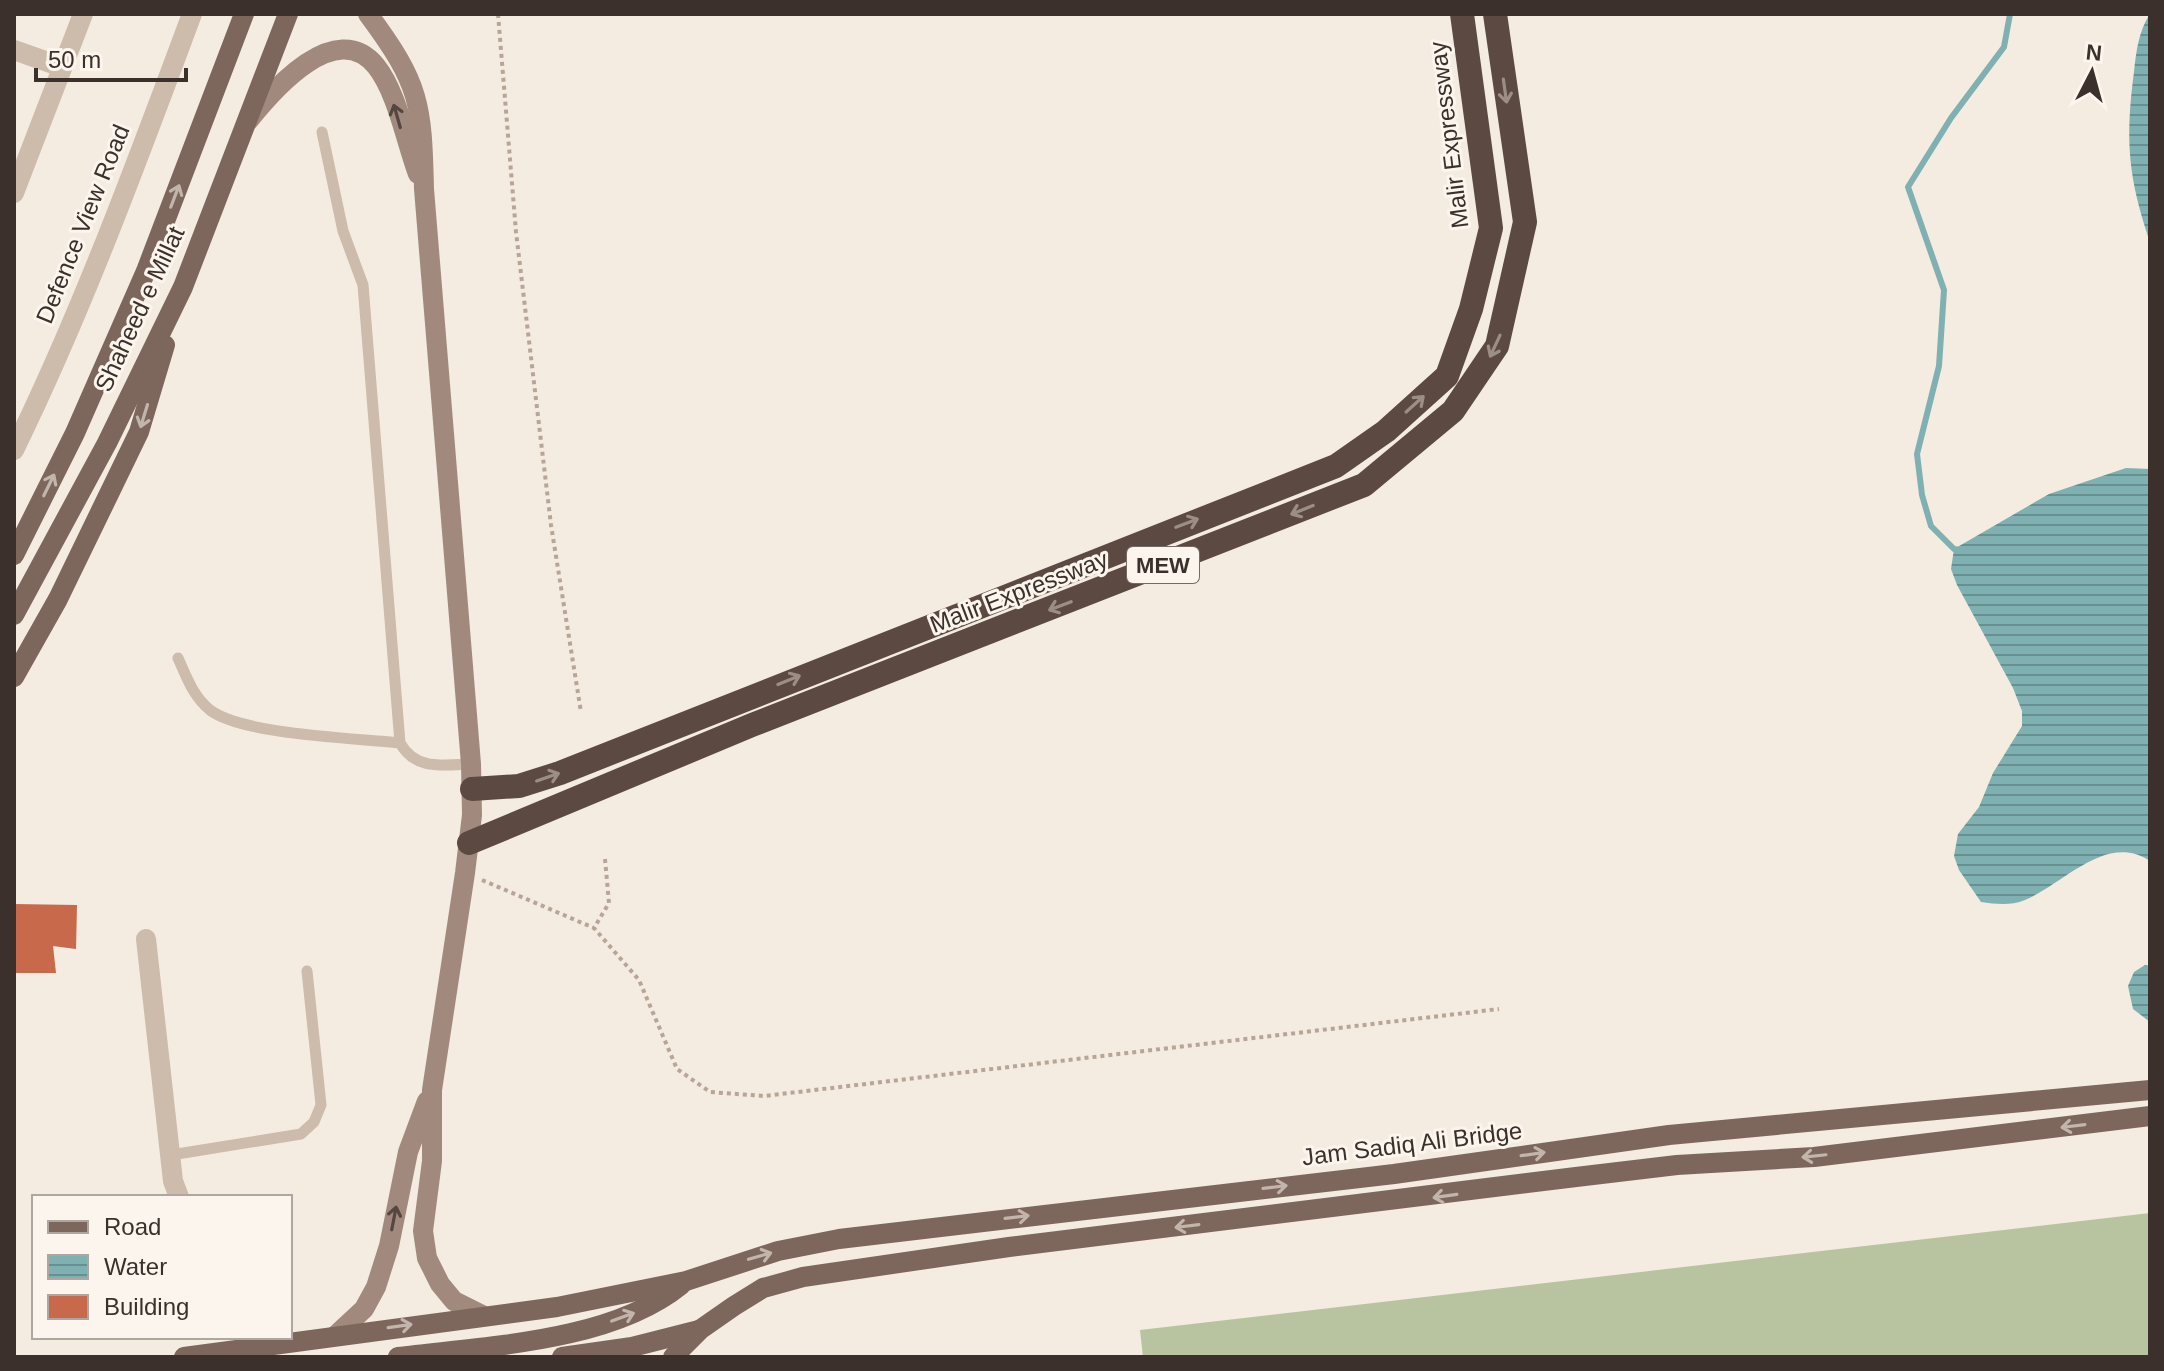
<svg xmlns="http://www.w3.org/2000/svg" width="2164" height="1371" font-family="Helvetica,sans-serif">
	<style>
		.grass { fill: #b8c4a0 }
		.water { fill: url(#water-rules) }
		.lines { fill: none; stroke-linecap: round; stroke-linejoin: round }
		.stream { stroke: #7fb0b2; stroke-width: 6 }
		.building { fill: #c8694b }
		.path { stroke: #b9a596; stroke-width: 4; stroke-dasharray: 4 4; stroke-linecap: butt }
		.lane { stroke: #cdbbac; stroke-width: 11 }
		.street { stroke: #cdbbac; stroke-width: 20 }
		.secondary { stroke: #a18a7d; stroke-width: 20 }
		.primary { stroke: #7d675c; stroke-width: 20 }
		.highway { stroke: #5c4a42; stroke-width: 24 }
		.oneway { stroke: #9c8e87 }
		.oneway2 { stroke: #544640 }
		.oneway3 { stroke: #c2b5ac }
		.labels { text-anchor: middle; stroke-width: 6; stroke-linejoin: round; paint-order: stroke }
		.shield { fill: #fbf5ee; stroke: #756b66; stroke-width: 2 }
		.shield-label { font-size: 22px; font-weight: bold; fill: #3b302b }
		.street-label { font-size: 24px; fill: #3b302b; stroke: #fbf5ee }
	</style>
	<defs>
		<pattern id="water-rules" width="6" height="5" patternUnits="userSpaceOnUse" patternTransform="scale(2)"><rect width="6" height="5" fill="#7fb0b2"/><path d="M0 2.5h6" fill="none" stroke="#699091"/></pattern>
	</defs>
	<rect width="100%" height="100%" fill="#f4ebe1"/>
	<polygon class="grass" points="2150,1213 2150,1357 1143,1357 1140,1330"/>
	<g class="water">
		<path d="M2150,14V242C2128,178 2125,139 2134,72C2136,52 2139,30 2150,14Z"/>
		<path d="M2126,468L2150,469V861C2106,832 2064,884 2025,900C2010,906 1996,904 1981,902L1959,870L1954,856L1958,834L1979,807L1993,773L2022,726V711L2013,688L1957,585L1951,569L1954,549L2049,494Z"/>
		<polygon points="2145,965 2150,966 2150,1022 2133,1009 2128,986 2134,972"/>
	</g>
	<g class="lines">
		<polyline class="stream" points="1960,550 1954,549 1931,526 1922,495 1917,454 1939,366 1944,290 1908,187 1951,118 2004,47 2010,14"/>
	</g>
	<polygon class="building" points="14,904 77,905 76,949 53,946 56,973 14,973"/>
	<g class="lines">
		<g class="path">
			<polyline points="498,14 516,232 551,525 581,712"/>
			<polyline points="605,859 609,903 594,928 639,980 677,1069 710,1092 764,1096 1499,1009"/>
			<polyline points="482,880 594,928"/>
		</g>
		<g class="lane">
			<path d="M322,132L343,231L363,285L400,743C416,771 443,765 471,764"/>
			<path d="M178,658C187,678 193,696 210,710C243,735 355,738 400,743"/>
			<polyline points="171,1155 301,1134 314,1122 321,1105 307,971"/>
		</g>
		<g class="street">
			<polyline points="14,50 62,67"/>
			<polyline points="14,193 83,14"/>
			<path d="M14,450C83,309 137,161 192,14"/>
			<polyline points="146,939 173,1181 179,1197"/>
		</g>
		<g class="secondary">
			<path d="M368,14C420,84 422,103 424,189L471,764L472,815L465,873L432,1090V1161L423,1231L427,1258L440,1284L454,1301L482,1315"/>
			<path d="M249,120C273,90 336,17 376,66C397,92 406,142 418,174"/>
			<polyline points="336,1335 364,1309 376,1287 389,1246 408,1152 427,1101"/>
		</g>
		<g class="primary">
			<polyline points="14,555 75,433 146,271 244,14"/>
			<polyline points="14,615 107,443 183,287 288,14"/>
			<polyline points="14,677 58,599 139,432 165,345"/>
			<polyline points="184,1357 557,1307 686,1281 778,1251 839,1239 1394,1174 1669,1135 2150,1090"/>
			<path d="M398,1357C486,1346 611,1342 681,1285"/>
			<polyline points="562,1357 632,1347 699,1330"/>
			<polyline points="673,1357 701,1329 734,1306 763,1288 803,1277 1009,1247 1576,1177 1677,1165 1814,1157 2150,1116"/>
		</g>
		<g class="highway">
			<polyline points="472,789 519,786 560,773 1336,466 1386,431 1447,376 1471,309 1491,228 1462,14"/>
			<polyline points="469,843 752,725 1364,485 1453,411 1497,346 1525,222 1495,14"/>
		</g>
	</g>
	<defs><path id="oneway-shaft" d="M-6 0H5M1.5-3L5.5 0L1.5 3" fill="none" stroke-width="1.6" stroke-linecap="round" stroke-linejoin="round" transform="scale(2)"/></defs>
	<g class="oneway">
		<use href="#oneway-shaft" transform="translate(1505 91) rotate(82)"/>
		<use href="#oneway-shaft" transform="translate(1495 346) rotate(115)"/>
		<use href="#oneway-shaft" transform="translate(1415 404) rotate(-42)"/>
		<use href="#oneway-shaft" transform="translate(1302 510) rotate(158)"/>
		<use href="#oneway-shaft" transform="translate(1187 523) rotate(-21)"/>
		<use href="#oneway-shaft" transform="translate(1060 606) rotate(159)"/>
		<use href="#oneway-shaft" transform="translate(789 680) rotate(-22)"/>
		<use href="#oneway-shaft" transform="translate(548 777) rotate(-19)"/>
	</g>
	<g class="oneway2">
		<use href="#oneway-shaft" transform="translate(397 116) rotate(-106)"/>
		<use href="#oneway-shaft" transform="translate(394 1218) rotate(-79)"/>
	</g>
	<g class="oneway3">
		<use href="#oneway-shaft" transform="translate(175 196) rotate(-69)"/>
		<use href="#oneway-shaft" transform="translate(144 416) rotate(107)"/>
		<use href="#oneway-shaft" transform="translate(49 485) rotate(-64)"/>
		<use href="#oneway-shaft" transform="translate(2073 1126) rotate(173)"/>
		<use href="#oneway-shaft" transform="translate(1533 1154) rotate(-8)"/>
		<use href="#oneway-shaft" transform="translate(1814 1156) rotate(174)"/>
		<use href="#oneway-shaft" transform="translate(1275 1187) rotate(-7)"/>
		<use href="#oneway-shaft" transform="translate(1445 1196) rotate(172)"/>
		<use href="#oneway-shaft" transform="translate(1017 1217) rotate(-7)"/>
		<use href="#oneway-shaft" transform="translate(1187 1226) rotate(173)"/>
		<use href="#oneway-shaft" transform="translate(760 1256) rotate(-16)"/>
		<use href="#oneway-shaft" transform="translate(623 1317) rotate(-20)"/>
		<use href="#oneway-shaft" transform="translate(400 1326) rotate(-8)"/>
	</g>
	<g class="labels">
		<rect class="shield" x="1127" y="547" width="72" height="36" rx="6"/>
		<g class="shield-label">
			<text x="1163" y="573">MEW</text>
		</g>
		<g class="street-label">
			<text transform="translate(1449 135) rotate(-97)" y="8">Malir Expressway</text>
			<text transform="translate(83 224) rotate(-68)" y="8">Defence View Road</text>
			<text transform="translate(140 309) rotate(-65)" y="8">Shaheed e Millat</text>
			<text transform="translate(1019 592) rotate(-21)" y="8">Malir Expressway</text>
			<text transform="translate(1412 1144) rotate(-7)" y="8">Jam Sadiq Ali Bridge</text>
		</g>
	</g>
	<rect width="2164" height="1371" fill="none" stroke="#3b302b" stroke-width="32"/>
	<rect x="32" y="1195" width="260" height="144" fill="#fbf5ee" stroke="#aea6a0" stroke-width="2"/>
	<rect x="48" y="1221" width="40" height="12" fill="#7d675c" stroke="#aea6a0" stroke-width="2"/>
	<text x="104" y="1235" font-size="24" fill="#3b302b">Road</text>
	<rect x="48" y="1255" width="40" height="24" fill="url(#water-rules)" stroke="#aea6a0" stroke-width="2"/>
	<text x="104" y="1275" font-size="24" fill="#3b302b">Water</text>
	<rect x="48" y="1295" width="40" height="24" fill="#c8694b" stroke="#aea6a0" stroke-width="2"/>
	<text x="104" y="1315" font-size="24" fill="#3b302b">Building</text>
	<g transform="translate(2092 72) rotate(6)" stroke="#fbf5ee" stroke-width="6" paint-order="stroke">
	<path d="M0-6L14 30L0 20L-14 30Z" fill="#3b302b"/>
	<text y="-12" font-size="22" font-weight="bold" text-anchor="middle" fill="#3b302b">N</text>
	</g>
	<path d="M36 68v12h150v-12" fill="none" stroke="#3b302b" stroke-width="4"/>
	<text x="48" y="68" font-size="24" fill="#3b302b" stroke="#fbf5ee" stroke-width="6" paint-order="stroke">50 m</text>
</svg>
